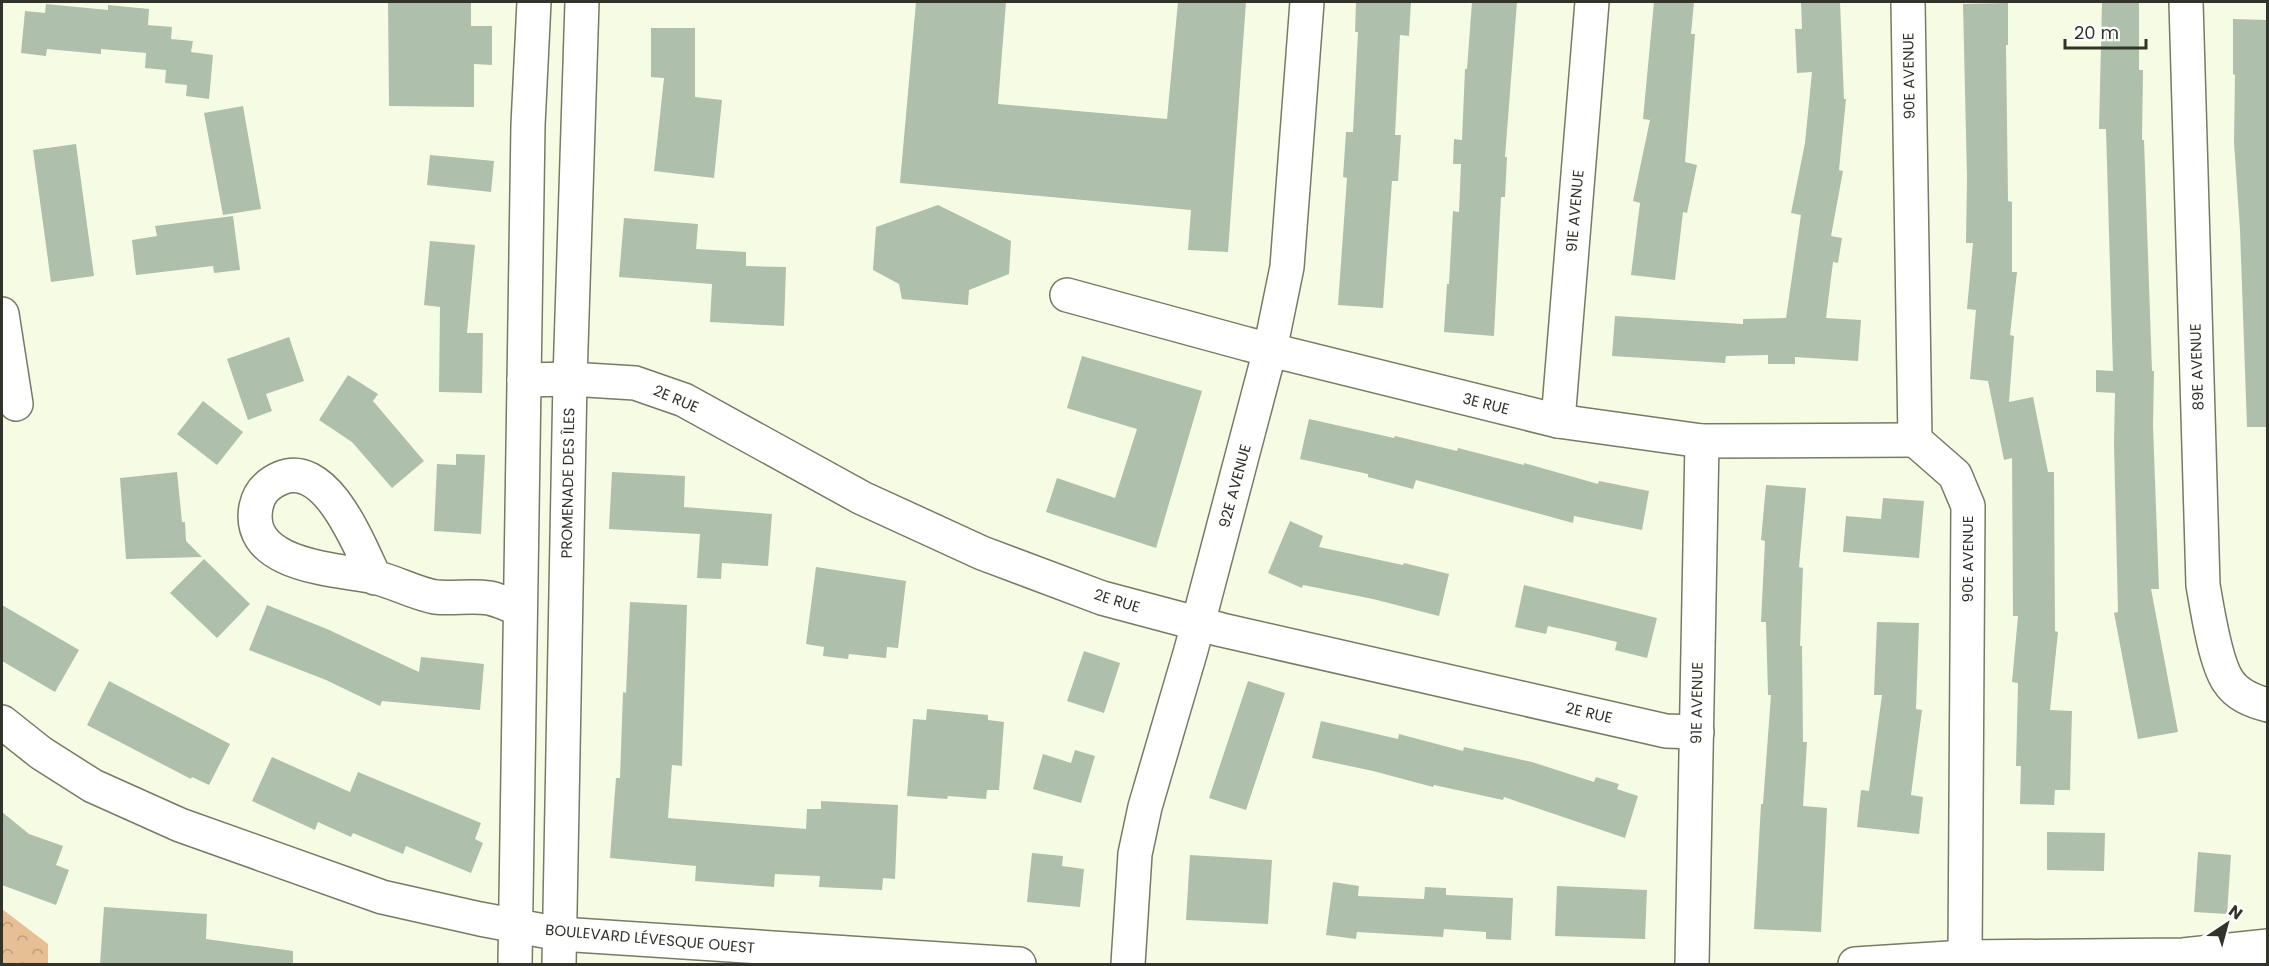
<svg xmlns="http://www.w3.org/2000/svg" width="2269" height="966" font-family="Poppins,sans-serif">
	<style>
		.forest { fill: url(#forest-crowns) }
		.building { fill: #aebfac }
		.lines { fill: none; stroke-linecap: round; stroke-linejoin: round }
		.minor-casing { stroke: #767b65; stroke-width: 36 }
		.minor { stroke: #fff; stroke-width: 33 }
		.labels { text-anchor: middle; stroke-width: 4.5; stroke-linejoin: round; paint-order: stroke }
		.street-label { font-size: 15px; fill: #32342b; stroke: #fff }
	</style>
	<defs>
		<pattern id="forest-crowns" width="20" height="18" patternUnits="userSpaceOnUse" patternTransform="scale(1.5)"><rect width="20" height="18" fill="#e7bf94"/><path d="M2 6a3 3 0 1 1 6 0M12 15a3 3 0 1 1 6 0" fill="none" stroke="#bc9c79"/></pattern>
	</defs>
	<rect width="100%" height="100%" fill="#f6fce3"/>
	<polygon class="forest" points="2,909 48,944 48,964 2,964"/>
	<g class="building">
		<polygon points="388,2 471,2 471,26 492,26 492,65 474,64 474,107 389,106"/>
		<polygon points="916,2 1006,2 998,104 1167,119 1178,2 1246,2 1228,252 1188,250 1191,210 900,183"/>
		<polygon points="1356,2 1411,2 1409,36 1400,35 1395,135 1401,135 1398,181 1392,181 1383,308 1338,305 1347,178 1343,177 1346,132 1353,132 1358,32 1355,32"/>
		<polygon points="1472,2 1517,2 1505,157 1507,157 1505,197 1501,197 1494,336 1444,332 1447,284 1449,284 1453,211 1459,212 1461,164 1453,164 1454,139 1462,140 1465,69 1467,69"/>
		<polygon points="1654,2 1694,2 1691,34 1695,34 1685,162 1697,165 1687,213 1683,212 1675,280 1631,275 1640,203 1633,201 1650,120 1643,119"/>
		<polygon points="1801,2 1840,2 1844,99 1846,99 1839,170 1843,171 1831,236 1842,238 1838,263 1833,262 1826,318 1861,320 1858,361 1795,357 1795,364 1768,364 1768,355 1726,356 1725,363 1612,356 1615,316 1743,324 1743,319 1786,318 1801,215 1791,213 1805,143 1812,72 1797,73 1795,29 1802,29"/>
		<polygon points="2102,2 2139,2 2139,70 2143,70 2142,140 2144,140 2152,371 2154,371 2153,426 2159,589 2151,589 2178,732 2138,739 2114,613 2118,612 2114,443 2115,393 2096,392 2096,370 2113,371 2106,129 2099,129"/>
		<polygon points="2008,3 2008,45 2006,45 2008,201 2012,202 2012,272 2017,272 2010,335 2014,336 2009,402 2033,397 2048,472 2054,472 2055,631 2058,632 2050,710 2072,711 2070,790 2055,790 2054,805 2020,804 2021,766 2016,766 2018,683 2012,682 2018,616 2013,616 2012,458 2004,460 1988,381 1970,379 1976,310 1967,309 1973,243 1966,243 1967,178 1963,4"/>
		<polygon points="46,4 108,10 108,5 149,9 148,25 172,27 171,39 193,41 191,52 213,55 209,99 186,96 187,85 165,83 166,70 145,68 146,53 101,49 101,54 47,49 46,56 21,53 25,11 45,13"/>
		<polygon points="2233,19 2268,20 2268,427 2247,427 2240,230 2234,142 2235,75 2233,74"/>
		<polygon points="651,28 695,28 695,97 722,100 714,178 654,171 664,78 651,77"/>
		<polygon points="243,106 261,209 223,215 204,113"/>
		<polygon points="76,144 94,276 51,282 33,150"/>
		<polygon points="430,155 494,161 491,192 427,185"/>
		<polygon points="938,205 1011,241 1009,274 969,290 968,305 902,299 899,284 873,270 876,227"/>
		<polygon points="233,216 240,270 214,273 213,266 136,275 132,240 157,236 155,226"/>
		<polygon points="624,218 698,224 696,249 746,252 746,266 786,267 784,326 710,322 712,284 619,277"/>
		<polygon points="430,241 475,245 467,333 483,333 482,393 439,392 440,307 424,305"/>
		<polygon points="289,337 304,381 266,394 272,411 248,420 227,359"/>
		<polygon points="1082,356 1202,391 1156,548 1046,512 1057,478 1115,498 1137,429 1067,408"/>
		<polygon points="348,375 378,394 373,401 424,461 392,488 352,442 319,420"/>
		<polygon points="203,401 243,432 217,465 177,434"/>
		<polygon points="1309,419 1394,438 1395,436 1457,451 1458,448 1524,465 1524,463 1598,484 1599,481 1649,491 1642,530 1574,516 1573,523 1416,480 1413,489 1368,477 1368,474 1300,459"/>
		<polygon points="456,454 485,455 481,534 434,531 437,464 456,465"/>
		<polygon points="177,472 182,522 185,522 186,541 202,557 126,559 120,478"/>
		<polygon points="612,472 685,476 684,507 772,514 768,566 722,563 721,579 697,578 700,534 609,529"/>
		<polygon points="1766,485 1806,488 1799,567 1803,568 1800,646 1802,646 1803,742 1807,742 1803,806 1827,808 1821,932 1754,929 1761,804 1763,804 1771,695 1768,695 1766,622 1761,622 1765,541 1761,540"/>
		<polygon points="1883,498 1924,501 1919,558 1843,552 1846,516 1881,519"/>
		<polygon points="1290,521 1323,536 1319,547 1403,565 1404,563 1449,574 1439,616 1373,599 1303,585 1302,588 1268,573"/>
		<polygon points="204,559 250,604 217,638 170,593"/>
		<polygon points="816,567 906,581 898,648 887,647 886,658 849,654 848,659 823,656 824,647 806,644"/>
		<polygon points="1524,585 1657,618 1647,658 1615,650 1617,642 1576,632 1548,626 1546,634 1515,627"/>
		<polygon points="630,602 687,605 682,766 672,765 668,818 806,829 807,809 821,809 821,801 898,805 895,879 883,878 882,890 819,887 820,876 775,874 774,887 695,881 696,866 610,858 616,778 620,778 623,692 626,693"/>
		<polygon points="2,605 79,650 55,692 2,661"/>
		<polygon points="267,605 327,629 419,672 421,657 484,664 480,710 382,701 380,706 326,680 249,650"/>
		<polygon points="1877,622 1919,623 1916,709 1922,710 1911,795 1923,797 1919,834 1857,827 1861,790 1869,791 1882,695 1874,695"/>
		<polygon points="1084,651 1120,663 1104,713 1067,701"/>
		<polygon points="109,681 230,744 209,785 192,777 191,779 87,725"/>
		<polygon points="1248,681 1285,693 1246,810 1209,798"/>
		<polygon points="927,709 988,715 988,720 1004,722 999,790 987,790 986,799 948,796 947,799 907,796 913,719 926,720"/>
		<polygon points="1321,721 1398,739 1399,734 1463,751 1464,747 1532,762 1594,782 1596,777 1619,784 1617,789 1638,796 1625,838 1504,797 1503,800 1434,785 1433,787 1373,771 1312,758"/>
		<polygon points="1075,750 1095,756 1081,803 1033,789 1043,754 1071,763"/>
		<polygon points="272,757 350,792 358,772 481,823 475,839 483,843 471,873 406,846 403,854 353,833 351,837 318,822 315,830 252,801"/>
		<polygon points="2,812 29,834 63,846 56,865 69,870 56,905 2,885"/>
		<polygon points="2047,832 2105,833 2104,871 2047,870"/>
		<polygon points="2198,852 2231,855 2227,914 2194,912"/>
		<polygon points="1032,853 1063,856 1062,866 1084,869 1080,907 1027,902"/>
		<polygon points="1190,855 1272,860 1268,924 1186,920"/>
		<polygon points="1333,882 1359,886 1358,896 1424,899 1425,887 1446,888 1446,895 1513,898 1511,940 1486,939 1486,932 1444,929 1443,937 1357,932 1356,939 1326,935"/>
		<polygon points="1557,886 1647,890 1645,939 1555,936"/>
		<polygon points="104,907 207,914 206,939 293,951 293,964 100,964"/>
	</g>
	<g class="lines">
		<g class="minor-casing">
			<g id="minor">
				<polyline points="1908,2 1915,440 1955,475 1968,506 1965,957"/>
				<path d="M2186,2L2203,585C2207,608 2215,662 2228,681C2237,695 2252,701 2268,705"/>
				<polyline points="1067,295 1247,344 1558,421 1702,441 1915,440"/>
				<polyline points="2,314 16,404"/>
				<polyline points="524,380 570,379 635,383 684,400 862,498 982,553 1102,598 1222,630 1666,731 1697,732"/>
				<polyline points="1558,421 1592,2"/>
				<path d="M375,578C360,547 327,459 281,478C267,484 259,492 256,507C245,567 337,569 374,577C395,582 414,593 435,597C453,599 472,595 489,598C499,600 510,605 519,609"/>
				<polyline points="2,722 41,753 93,786 180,825 382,897 480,919 560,934 1019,964"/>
				<polyline points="515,964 528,125 534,2"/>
				<polyline points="559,964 570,379 582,2"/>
				<polyline points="1128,964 1135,854 1145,807 1191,650 1270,350 1287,267 1307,2"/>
				<polyline points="1692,964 1702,441"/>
				<polyline points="1855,964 1965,957 2183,955 2268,946"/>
			</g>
		</g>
		<use href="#minor" class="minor"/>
	</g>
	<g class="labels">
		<g class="street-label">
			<text transform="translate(1909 76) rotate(-91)" y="5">90E AVENUE</text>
			<text transform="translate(1575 211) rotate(-85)" y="5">91E AVENUE</text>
			<text transform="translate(2197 367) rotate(-92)" y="5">89E AVENUE</text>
			<text transform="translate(676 399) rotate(23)" y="5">2E RUE</text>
			<text transform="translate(1486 404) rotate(14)" y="5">3E RUE</text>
			<text transform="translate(568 483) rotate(-89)" y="5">PROMENADE DES ÎLES</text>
			<text transform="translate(1235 486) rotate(-75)" y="5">92E AVENUE</text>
			<text transform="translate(1968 559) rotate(-90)" y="5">90E AVENUE</text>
			<text transform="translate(1117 601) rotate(17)" y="5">2E RUE</text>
			<text transform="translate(1697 703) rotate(-89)" y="5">91E AVENUE</text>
			<text transform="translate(1589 713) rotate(13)" y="5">2E RUE</text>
			<text transform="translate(650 939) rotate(5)" y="5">BOULEVARD LÉVESQUE OUEST</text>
		</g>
	</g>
	<rect width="2269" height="966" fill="none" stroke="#32342b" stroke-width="6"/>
	<g transform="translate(2227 924) rotate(36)" stroke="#ffffff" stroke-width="4.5" paint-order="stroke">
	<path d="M0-4.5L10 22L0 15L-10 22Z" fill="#32342b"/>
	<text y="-9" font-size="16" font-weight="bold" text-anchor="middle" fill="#32342b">N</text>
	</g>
	<path d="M2065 39v9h81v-9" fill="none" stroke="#32342b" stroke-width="3"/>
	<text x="2074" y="39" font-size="18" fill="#32342b" stroke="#ffffff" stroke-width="4.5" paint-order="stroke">20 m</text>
</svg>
